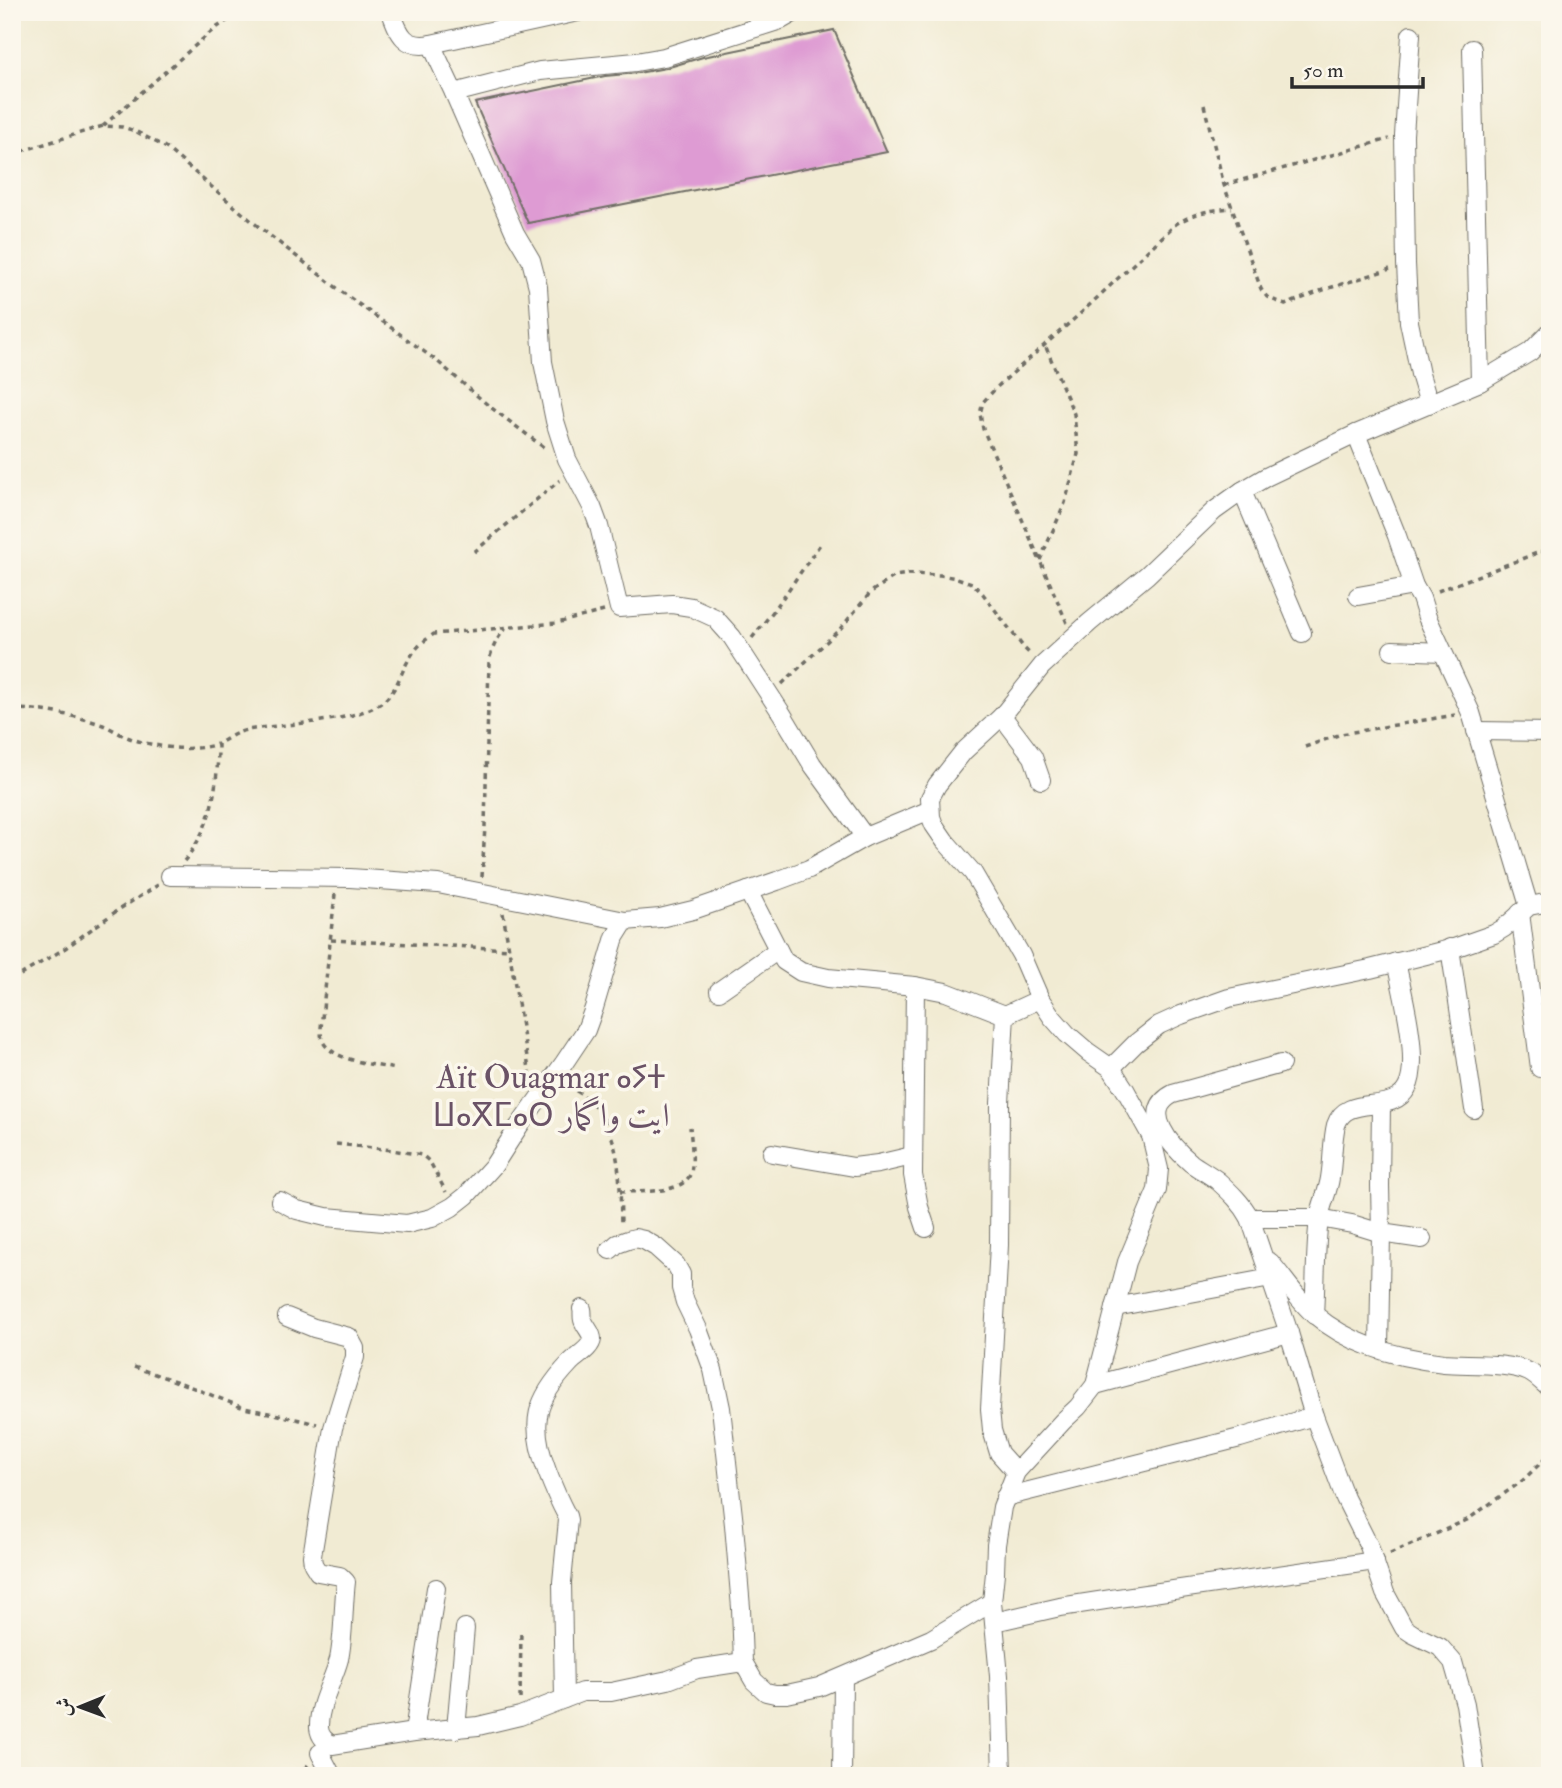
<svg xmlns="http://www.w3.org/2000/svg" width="1562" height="1788" font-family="'IM FELL Double Pica',Amiri,'Noto Sans Tifinagh',serif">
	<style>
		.building { fill: #de9bd3 }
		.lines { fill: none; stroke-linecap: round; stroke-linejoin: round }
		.minor-casing { stroke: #706e66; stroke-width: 20 }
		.path { stroke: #706e66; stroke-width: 3.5; stroke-dasharray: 5 5; stroke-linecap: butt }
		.minor { stroke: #fff; stroke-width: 18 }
		.labels { text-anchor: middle; stroke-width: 7; stroke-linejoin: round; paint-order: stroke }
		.quarter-label { font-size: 33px; fill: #6a5266; stroke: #fbf7ec }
	</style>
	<rect width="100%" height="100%" fill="#fbf7ec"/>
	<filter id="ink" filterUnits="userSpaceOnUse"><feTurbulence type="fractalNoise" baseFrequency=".0143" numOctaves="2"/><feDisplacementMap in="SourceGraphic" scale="14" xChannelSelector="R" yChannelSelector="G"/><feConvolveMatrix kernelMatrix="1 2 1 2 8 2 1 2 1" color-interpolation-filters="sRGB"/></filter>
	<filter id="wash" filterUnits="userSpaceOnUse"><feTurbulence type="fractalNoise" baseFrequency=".00686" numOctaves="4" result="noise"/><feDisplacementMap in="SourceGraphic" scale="28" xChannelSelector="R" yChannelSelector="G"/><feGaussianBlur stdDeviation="1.57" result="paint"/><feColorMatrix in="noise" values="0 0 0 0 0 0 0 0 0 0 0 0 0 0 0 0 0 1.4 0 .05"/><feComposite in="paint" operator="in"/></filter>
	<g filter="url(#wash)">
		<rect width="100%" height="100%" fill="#f1ebd3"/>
		<g id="blocks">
			<polygon class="building" points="834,30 887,152 528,223 475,103 605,76 638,73 666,68 703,57"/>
		</g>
	</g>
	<g filter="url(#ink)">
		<use href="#blocks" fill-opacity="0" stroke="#706e66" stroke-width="2"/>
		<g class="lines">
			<g class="minor-casing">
				<g id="minor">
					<path d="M391,12C399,34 405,49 431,44L454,93L515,233L531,260L538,287L543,362L555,421L567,459L592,507L599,526L619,608L672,604L691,607L715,618L732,637L782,714L812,764L865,837"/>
					<polyline points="1411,35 1404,135 1406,264 1409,322 1420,374 1429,404"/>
					<polyline points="431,44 578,12"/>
					<polyline points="1472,49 1480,382"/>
					<polyline points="454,93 540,71 636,62 664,57 781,20 795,12"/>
					<polyline points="1356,434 1397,536 1414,586 1421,598 1427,617 1471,713 1529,906"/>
					<polyline points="1242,491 1302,633"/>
					<polyline points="1358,596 1414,586"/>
					<polyline points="1392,650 1443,652"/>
					<polyline points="1002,716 1033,757 1041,780"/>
					<polyline points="1476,731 1550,732"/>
					<polyline points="170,876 350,878 438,884 625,921"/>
					<polyline points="748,891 784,961 801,972 828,978 915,986 946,992 1005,1015 1040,999"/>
					<polyline points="1520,913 1540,1068"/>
					<polyline points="1450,948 1474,1109"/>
					<polyline points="915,986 913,1175 919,1207 926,1228"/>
					<polyline points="719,991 778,950"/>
					<polyline points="1005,1015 1000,1103 999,1245 990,1409 992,1430 999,1453 1016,1472"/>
					<path d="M1281,1064L1173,1094C1139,1111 1172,1147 1191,1163C1199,1169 1209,1174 1218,1181C1230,1192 1242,1203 1250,1218L1289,1333L1314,1416L1345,1498L1369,1546L1385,1593L1404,1628L1413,1634L1440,1647L1453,1662L1465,1704L1476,1776"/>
					<polyline points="1111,1068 1136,1043 1159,1025 1181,1015 1229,998 1370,969 1454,948 1494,934 1504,928 1529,906 1550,902"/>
					<polyline points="772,1153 854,1167 878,1164 912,1156"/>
					<polyline points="280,1201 297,1210 326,1217 407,1224 432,1218 452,1207 466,1196 494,1165 519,1126 564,1063 586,1030 594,1008 615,937 625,921 660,918 693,910 777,881 809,869 865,837 930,810"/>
					<polyline points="1250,1218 1319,1218 1352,1224 1381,1233 1422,1239"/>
					<polyline points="610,1250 617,1244 628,1240 635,1238 644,1240 656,1247 676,1265 681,1274 681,1288 685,1302 698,1329 713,1370 721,1408 734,1525 741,1608 743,1662 754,1681 766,1692 775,1694 787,1694 819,1687 931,1639 992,1602"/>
					<path d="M1270,1262C1283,1277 1300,1303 1315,1315C1350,1345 1399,1358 1444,1363C1468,1365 1508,1362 1529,1372C1537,1376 1543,1383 1550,1389"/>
					<polyline points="1115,1307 1271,1278"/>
					<path d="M1314,1315C1316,1283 1315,1250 1319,1219C1321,1205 1328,1192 1330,1178C1333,1161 1332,1141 1336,1125C1346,1093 1392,1116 1407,1088C1421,1063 1402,990 1396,962"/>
					<path d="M287,1317L314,1328L349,1337L355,1348V1357L333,1428L312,1556L313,1564L318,1572L340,1576L346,1582C343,1606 344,1636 339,1659C333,1682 318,1704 319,1728C320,1737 325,1741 332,1745L414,1732L478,1726L520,1716L582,1692H611L668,1680L697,1669L743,1662"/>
					<polyline points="1379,1349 1381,1233 1380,1186 1381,1104"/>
					<polyline points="1095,1385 1289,1333"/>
					<polyline points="1005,1497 1240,1438 1314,1416"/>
					<polyline points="994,1622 1060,1607 1118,1598 1375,1561"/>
					<path d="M564,1699L562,1582L568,1520L567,1516C559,1501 553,1487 547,1471C529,1423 535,1400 570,1363C576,1356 591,1349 592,1339C592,1332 585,1327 583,1320C582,1318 583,1311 582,1309"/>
					<polyline points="456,1729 465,1628"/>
					<polyline points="414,1732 436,1588"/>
					<polyline points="320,1753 332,1776"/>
					<polyline points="842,1776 843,1678"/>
					<polyline points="1002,1776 999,1676 992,1602 995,1573 996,1545 1002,1507 1016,1472 1063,1421 1078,1407 1095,1385 1127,1262 1157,1190 1159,1169 1151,1136 1126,1091 1111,1068 1088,1052 1067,1034 1052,1017 1040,999 1021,955 973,873 945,841 934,825 931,817 930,798 937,785 963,752 1002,716 1042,666 1089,623 1147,575 1214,511 1242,491 1266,477 1356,434 1480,382 1530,352 1550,332"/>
				</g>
			</g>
			<g class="path">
				<polyline points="1204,105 1224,185 1261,289 1267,297 1285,305 1323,290 1390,269"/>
				<polyline points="103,126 213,30 240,12"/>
				<polyline points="12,154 103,126 122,127 135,131 165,147 254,223 342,292 437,361 489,406 546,449"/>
				<polyline points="1224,185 1389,139"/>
				<polyline points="474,552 560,480"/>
				<polyline points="1040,560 1065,503 1078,454 1074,414 1045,345"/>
				<polyline points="1438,591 1550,548"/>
				<path d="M1067,623L983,429L980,414L983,402L997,387L1082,312L1176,224C1197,212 1209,210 1232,208"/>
				<polyline points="752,638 775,609 821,543"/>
				<polyline points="782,684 840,629 871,592 895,576 908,574 940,575 957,578 972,583 983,594 1024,648 1031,655"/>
				<path d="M12,709C42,709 75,715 103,725C111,728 119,734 127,737C152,747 192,753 217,744"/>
				<polyline points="1305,747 1341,734 1455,715"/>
				<path d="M184,861C212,828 218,785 218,744C227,739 236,732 247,730C285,723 340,724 374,707C397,696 398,676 411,656C417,646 425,640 434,634L557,623L604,611"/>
				<path d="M482,877L485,826L489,661C492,648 497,638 506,628"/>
				<path d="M335,894L321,1028C321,1031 321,1035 322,1039C328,1060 376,1065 396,1069"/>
				<polyline points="503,913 531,1081"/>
				<polyline points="331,940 509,949"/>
				<polyline points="12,980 64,949 118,910 158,885"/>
				<path d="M567,1086C577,1091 586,1096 594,1105C622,1137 620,1186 621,1226"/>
				<polyline points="336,1144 392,1150 422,1155 430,1162 446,1192"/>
				<path d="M620,1192C639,1191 685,1195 691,1172C694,1158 691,1141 690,1127"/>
				<polyline points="134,1367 181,1383 244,1408 279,1415 317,1424"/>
				<polyline points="1390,1554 1467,1520 1522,1481 1550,1454"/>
				<polyline points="520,1699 521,1629"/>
				<polyline points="298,1776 308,1765"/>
			</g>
			<use href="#minor" class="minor"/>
		</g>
	</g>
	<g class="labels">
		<g class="quarter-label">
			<text x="551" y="1088">Aït Ouagmar ⴰⵢⵜ<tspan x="551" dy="38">ⵡⴰⴳⵎⴰⵔ ايت واگمار</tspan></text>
		</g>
	</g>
	<rect width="1562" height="1788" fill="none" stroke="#fbf7ec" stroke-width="42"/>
	<g transform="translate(80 1707) rotate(269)" stroke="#fbf7ec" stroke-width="5" paint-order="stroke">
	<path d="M0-5L12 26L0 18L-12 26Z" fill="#2b2b2b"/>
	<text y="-10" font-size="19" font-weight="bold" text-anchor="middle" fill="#2b2b2b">ش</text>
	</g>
	<path d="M1292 77v10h131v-10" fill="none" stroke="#2b2b2b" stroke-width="3.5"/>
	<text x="1303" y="77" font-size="21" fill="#2b2b2b" stroke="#fbf7ec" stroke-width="5" paint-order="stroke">50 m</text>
</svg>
